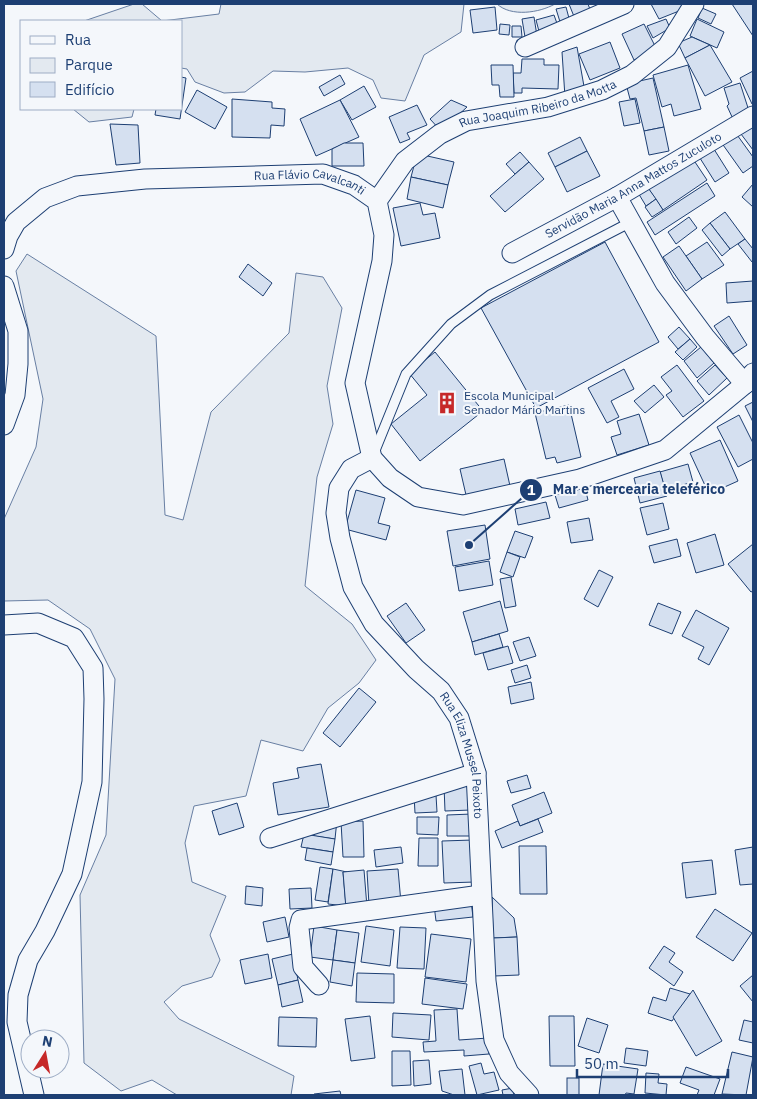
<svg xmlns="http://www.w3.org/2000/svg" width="757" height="1099" font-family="'IBM Plex Sans',sans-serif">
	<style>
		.green { fill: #e3e9f0; stroke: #687fa3 }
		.building { fill: #d5e0f0; stroke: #1d3f73 }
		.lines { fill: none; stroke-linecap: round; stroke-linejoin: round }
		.service-casing { stroke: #1d3f73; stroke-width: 11 }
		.minor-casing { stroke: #1d3f73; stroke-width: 21 }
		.service { stroke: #f4f7fb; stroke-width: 9 }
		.minor { stroke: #f4f7fb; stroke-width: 19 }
		.labels { text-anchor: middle; stroke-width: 4; stroke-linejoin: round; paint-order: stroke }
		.street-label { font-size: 12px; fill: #1d3f73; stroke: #f4f7fb }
		.poi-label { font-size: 12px; fill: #1d3f73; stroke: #f4f7fb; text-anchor: start }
		.leader { fill: none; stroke: #1d3f73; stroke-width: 2 }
		.callout-dot { fill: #1d3f73; stroke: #f4f7fb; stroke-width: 2 }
		.mark-label { font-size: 15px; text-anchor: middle; font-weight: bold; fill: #fff }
		.callout-label { font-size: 14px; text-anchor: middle; font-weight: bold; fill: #1d3f73; stroke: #f4f7fb; stroke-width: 4; stroke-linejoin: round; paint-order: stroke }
	</style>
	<rect width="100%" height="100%" fill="#f4f7fb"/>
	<g class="green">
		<polygon points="134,4 142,4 162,21 219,14 221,4 464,4 461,32 424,55 405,101 381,98 373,80 348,68 305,72 273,71 245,92 224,93 195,82 187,69 181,68 181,21 84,21"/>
		<path d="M497,4H555C539,13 511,17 497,4Z"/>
		<polygon points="73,109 134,109 132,117 89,122"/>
		<polygon points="27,254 156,336 165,515 183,520 211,412 289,333 296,273 323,277 342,308 327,386 333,424 317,477 305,586 352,624 376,660 359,683 328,708 303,751 261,740 246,796 194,806 185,843 192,882 226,896 210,935 220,960 212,977 182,986 164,1002 179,1019 294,1076 291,1095 177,1095 152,1080 121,1091 84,1063 80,895 106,835 115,679 90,629 48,600 4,601 4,519 36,447 43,399 16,271"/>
	</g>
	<g class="building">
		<polygon points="569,4 588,4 591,12 575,19"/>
		<polygon points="651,4 682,4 684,9 659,19"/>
		<polygon points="732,4 753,4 753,36"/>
		<polygon points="495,7 497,30 473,33 470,10"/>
		<polygon points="566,7 570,22 561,25 556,9"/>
		<polygon points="702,8 716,14 711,24 698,18"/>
		<polygon points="554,15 559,29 540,35 536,20"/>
		<polygon points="534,17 537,36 525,37 522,19"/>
		<polygon points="666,19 670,28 653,38 647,26"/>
		<polygon points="697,19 724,32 717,48 690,36"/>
		<polygon points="500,24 510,25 509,35 499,34"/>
		<polygon points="644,24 657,50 634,60 622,34"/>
		<polygon points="512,26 521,26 522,37 512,37"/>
		<polygon points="692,37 710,45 685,58 678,43"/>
		<polygon points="610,42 620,68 590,80 579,54"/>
		<polygon points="710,45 732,82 705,96 685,58"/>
		<polygon points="577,47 585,92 565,97 562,52"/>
		<polygon points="522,59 544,59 544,65 559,65 558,89 522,88 522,93 514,93 513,73 521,73"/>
		<polygon points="491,65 513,65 514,97 500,97 499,85 492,85"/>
		<polygon points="688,65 701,109 674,116 671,104 662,107 653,75"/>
		<polygon points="753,71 753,103 752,104 740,78"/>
		<polygon points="340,75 345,84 324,96 319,87"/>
		<polygon points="181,77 186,78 180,119 155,115 156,109 181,109"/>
		<polygon points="653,78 664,127 644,131 636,98 630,99 626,84"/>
		<polygon points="740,83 749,111 733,119 727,106 729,104 724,88"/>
		<polygon points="364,86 376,107 352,120 340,100"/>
		<polygon points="197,90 227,107 215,129 185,112"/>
		<polygon points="232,99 272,102 272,108 285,109 284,126 271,125 270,138 232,137"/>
		<polygon points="635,99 640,123 624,126 619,102"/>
		<polygon points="340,100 359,137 316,156 300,119"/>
		<polygon points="451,100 467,107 441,131 430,119"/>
		<polygon points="417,105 427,125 407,133 410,139 400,143 389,117"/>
		<polygon points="753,119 753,150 738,130"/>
		<polygon points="110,124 138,125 140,163 116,165"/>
		<polygon points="664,127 669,151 649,155 644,131"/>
		<polygon points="735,132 753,157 753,166 743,173 721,142"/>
		<polygon points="580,137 587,151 555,167 548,153"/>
		<polygon points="344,143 363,143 364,166 332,166 332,149"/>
		<polygon points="712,146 729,173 715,182 698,155"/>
		<polygon points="587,151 600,176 567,192 555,167"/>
		<polygon points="520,152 529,162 515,174 506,164"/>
		<polygon points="423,155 454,162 448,185 411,177 415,162"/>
		<polygon points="691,156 707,180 663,210 646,185"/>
		<polygon points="529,162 544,179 505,212 490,196"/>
		<polygon points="411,177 448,185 443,208 407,199"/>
		<polygon points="707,183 715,196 655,235 647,222"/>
		<polygon points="753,184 753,207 742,197"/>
		<polygon points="646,185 656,199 646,206 637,191"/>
		<polygon points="656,199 663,210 652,217 645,207"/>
		<polygon points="420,203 423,215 435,213 440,238 401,246 393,208"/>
		<polygon points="725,212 745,239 730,249 710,223"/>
		<polygon points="689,217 697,228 676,244 668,232"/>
		<polygon points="710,223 730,249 722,256 702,230"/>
		<polygon points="745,239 753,249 753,261 752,262 738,244"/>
		<polygon points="605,242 659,342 536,408 481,308"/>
		<polygon points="707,242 724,265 702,279 686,256"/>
		<polygon points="679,246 702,279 686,291 663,257"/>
		<polygon points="248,264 272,283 263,296 239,277"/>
		<polygon points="753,281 753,301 727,303 726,283"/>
		<polygon points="729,316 747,345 733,354 714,326"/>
		<polygon points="679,327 690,339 678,349 668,337"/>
		<polygon points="690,339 697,347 683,360 675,352"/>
		<polygon points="701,347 714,363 697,378 684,361"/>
		<polygon points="435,352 483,411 420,461 391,424 427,395 409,373"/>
		<polygon points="677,365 704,401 683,417 666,395 672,391 661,377"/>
		<polygon points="715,365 727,378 709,395 697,381"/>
		<polygon points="624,369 634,389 611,401 619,417 607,423 588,388"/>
		<polygon points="654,385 664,397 645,413 634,401"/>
		<polygon points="753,402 753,422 745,406"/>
		<polygon points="569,405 581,457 557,463 555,457 546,459 535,413"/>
		<polygon points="639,414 649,445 617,455 611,437 621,434 617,421"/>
		<polygon points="739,415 753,443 753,459 738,467 717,427"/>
		<polygon points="720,440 738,481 709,494 690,453"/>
		<polygon points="504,459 510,486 466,495 460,469"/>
		<polygon points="688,464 693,482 665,490 660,472"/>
		<polygon points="660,471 667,496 640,503 634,478"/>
		<polygon points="585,488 588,500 559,508 555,495"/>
		<polygon points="356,490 385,498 378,523 390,526 386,540 345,529"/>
		<polygon points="546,502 550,518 518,525 515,509"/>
		<polygon points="663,503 669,529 647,535 640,508"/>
		<polygon points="589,518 593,540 571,543 567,522"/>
		<polygon points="485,525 490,559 453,566 447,531"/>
		<polygon points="515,531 533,537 525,558 507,552"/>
		<polygon points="715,534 724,565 696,573 687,543"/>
		<polygon points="677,539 681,556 654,563 649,546"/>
		<polygon points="753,544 753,591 751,592 728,564"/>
		<polygon points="507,552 520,557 513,577 500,572"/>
		<polygon points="489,561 493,585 459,591 455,567"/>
		<polygon points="599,570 613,577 598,607 584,599"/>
		<polygon points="511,577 516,606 505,608 500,579"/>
		<polygon points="500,601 508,631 472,642 463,612"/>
		<polygon points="406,603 425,630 406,643 387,616"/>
		<polygon points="658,603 681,612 672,634 649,625"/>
		<polygon points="696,610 729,628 709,665 698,659 704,647 682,636"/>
		<polygon points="499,634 503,647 475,655 472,642"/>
		<polygon points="529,637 536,656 520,661 513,642"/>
		<polygon points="508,646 513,663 488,670 483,653"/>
		<polygon points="527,665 531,678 515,683 511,670"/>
		<polygon points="531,682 534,699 511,704 508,687"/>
		<polygon points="359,688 376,702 340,747 323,733"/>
		<polygon points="321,764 329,807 278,815 273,783 299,778 297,768"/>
		<polygon points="527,775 531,788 511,793 507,781"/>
		<polygon points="470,779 471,810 445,811 444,786"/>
		<polygon points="544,792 552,813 520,826 512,805"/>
		<polygon points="414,795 436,795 437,812 415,813"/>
		<polygon points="237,803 244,827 219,835 212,811"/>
		<polygon points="472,814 472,836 447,836 447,815"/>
		<polygon points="417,817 439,817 438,835 417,834"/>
		<polygon points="538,819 543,832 502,848 495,831 518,821 520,826"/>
		<polygon points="337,820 335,839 314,836 315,826"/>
		<polygon points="363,821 364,857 343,857 341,822"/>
		<polygon points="304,834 335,839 333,852 301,847"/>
		<polygon points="419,838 438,838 438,866 418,866"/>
		<polygon points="473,840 475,882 444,883 442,841"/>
		<polygon points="519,846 546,846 547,894 520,894"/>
		<polygon points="401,847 403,863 376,867 374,850"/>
		<polygon points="753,847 753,884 740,885 735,850"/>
		<polygon points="307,848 333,852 331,865 305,860"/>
		<polygon points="712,860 716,894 686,898 682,863"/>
		<polygon points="320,867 333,869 328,902 315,900"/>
		<polygon points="333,869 347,872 343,872 346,906 328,904"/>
		<polygon points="398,869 401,903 369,905 367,871"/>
		<polygon points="364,870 367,907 346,909 343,872"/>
		<polygon points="246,886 263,888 262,906 245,904"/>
		<polygon points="311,888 312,908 290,909 289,889"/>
		<polygon points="492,897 514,918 517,937 493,938"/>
		<polygon points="471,901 473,917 436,921 434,905"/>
		<polygon points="715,909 752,933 733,961 696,937"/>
		<polygon points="285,917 289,937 267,942 263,922"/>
		<polygon points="314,926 337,930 333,960 310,957"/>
		<polygon points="366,926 394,930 390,966 361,962"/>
		<polygon points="400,927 426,928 424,969 397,968"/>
		<polygon points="337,930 359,933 355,963 333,960"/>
		<polygon points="431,934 471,939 466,982 425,977"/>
		<polygon points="517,937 519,975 494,976 493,938"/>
		<polygon points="664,946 675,953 669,962 683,972 674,986 649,968"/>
		<polygon points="268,954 272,978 245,984 240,960"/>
		<polygon points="293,954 298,980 278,985 272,959"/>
		<polygon points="333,960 355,963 352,986 330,982"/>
		<polygon points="357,973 394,974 394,1003 356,1002"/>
		<polygon points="753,975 753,1002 740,986"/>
		<polygon points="425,978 467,984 463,1009 422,1004"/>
		<polygon points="298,980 303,1002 282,1007 278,985"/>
		<polygon points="670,988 690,994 672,1021 648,1013 653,997 666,1001"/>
		<polygon points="693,990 722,1041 696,1056 673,1017"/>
		<polygon points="457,1009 459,1040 488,1038 489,1054 464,1056 464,1050 424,1052 423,1042 436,1041 434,1010"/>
		<polygon points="393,1013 431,1015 429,1040 392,1037"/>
		<polygon points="370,1016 375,1058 351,1061 345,1019"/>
		<polygon points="549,1016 574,1016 575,1066 550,1066"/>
		<polygon points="279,1017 317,1018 316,1047 278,1046"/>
		<polygon points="587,1018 608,1025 599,1053 578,1046"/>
		<polygon points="744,1020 753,1022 753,1043 739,1040"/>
		<polygon points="626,1048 648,1051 646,1066 624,1063"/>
		<polygon points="392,1051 410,1051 411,1085 392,1086"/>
		<polygon points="732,1052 753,1057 746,1095 722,1094"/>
		<polygon points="429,1060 431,1084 414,1086 413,1061"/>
		<polygon points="481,1063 484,1074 494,1072 499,1090 477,1095 469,1066"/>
		<polygon points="603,1064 638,1069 634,1094 626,1093 625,1095 599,1095"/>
		<polygon points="686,1067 720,1079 714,1095 697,1095 699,1090 680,1083"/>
		<polygon points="462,1069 465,1095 454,1095 442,1091 439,1071"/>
		<polygon points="646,1073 659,1074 658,1083 667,1084 666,1095 645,1093"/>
		<rect x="567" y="1078" width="12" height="17"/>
		<polygon points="513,1088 514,1095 503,1095 502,1090"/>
		<polygon points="340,1091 341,1095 314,1095 314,1094"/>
	</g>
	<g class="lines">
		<g class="service-casing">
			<polyline id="service" points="374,453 406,374 451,324 490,295 631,222"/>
		</g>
		<g class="minor-casing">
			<g id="minor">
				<polyline points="525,47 624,4"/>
				<polyline points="617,197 665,283 705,337 745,384"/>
				<path id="s1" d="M377,201L405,161L440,134L466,121L548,107L602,90L632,75L667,47L694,4"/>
				<path id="s2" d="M4,249L8,236L16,222L45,198L77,186L145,179L323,174L354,185L377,201L384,235L382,261L355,383L372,458L390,478L418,497L463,505L580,479L665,450L745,384L753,373"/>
				<path id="s3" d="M512,253L617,197L753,116"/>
				<polyline points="4,286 18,331 18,364 15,395 4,425"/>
				<path id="s4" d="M372,458L351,469L339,488L336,513L340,538L353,587L374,624L416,669L441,691L459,718L476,773L486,981L494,1040L509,1073L529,1095"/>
				<polyline points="4,625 38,623 74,638 93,668 94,699 92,782 72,874 45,931 28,960 18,995 17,1022 34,1095"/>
				<polyline points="270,838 476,773"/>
				<polyline points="319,985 303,967 299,928 301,920 481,895"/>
			</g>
		</g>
		<use href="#service" class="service"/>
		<use href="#minor" class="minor"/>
	</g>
	<defs>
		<g id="building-bare" transform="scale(1.725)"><path d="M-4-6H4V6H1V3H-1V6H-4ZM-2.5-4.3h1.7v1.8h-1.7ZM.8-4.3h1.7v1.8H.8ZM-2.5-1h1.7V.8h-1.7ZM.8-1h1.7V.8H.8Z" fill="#c62828" stroke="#f4f7fb" stroke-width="2.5" paint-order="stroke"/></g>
	</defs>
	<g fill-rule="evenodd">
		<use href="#building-bare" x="447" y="403"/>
	</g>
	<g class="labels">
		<g class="street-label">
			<text dy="4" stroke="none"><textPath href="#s1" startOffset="196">Rua Joaquim Ribeiro da Motta</textPath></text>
			<text dy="4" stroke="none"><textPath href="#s2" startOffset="336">Rua Flávio Cavalcanti</textPath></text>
			<text dy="4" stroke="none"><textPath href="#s3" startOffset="139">Servidão Maria Anna Mattos Zuculoto</textPath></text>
			<text dy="4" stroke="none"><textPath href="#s4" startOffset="354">Rua Eliza Mussel Peixoto</textPath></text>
		</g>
		<g class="poi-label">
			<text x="464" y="400">Escola Municipal<tspan x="464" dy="14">Senador Mário Martins</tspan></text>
		</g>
	</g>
	<path class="leader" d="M469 545L531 490"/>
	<g class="callout-dot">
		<circle cx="469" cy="545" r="5"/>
		<circle cx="531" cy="490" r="12"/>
	</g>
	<g class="mark-label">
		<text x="531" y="495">1</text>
	</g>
	<g class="callout-label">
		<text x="639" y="494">Mar e mercearia teleférico</text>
	</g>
	<rect width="757" height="1099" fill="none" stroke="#1d3f73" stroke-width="10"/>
	<rect x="20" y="20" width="162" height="90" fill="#f4f7fb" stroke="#9eadc5"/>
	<rect x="30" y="36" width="25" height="8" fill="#f4f7fb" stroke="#9eadc5"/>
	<text x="65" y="45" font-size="15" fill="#1d3f73">Rua</text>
	<rect x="30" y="58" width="25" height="15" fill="#e3e9f0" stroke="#9eadc5"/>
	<text x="65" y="70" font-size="15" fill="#1d3f73">Parque</text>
	<rect x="30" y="82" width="25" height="15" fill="#d5e0f0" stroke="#9eadc5"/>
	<text x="65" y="95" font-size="15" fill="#1d3f73">Edifício</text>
	<g transform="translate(45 1054) rotate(11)"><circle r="24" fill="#f4f7fb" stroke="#9eadc5"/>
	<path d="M0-4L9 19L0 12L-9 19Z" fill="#c62828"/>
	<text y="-8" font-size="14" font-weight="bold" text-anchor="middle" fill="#1d3f73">N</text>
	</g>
	<path d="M577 1069v8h151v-8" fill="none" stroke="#1d3f73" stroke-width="2.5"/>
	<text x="584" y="1069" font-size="15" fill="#1d3f73" stroke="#f4f7fb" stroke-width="4" paint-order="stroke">50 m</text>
</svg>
